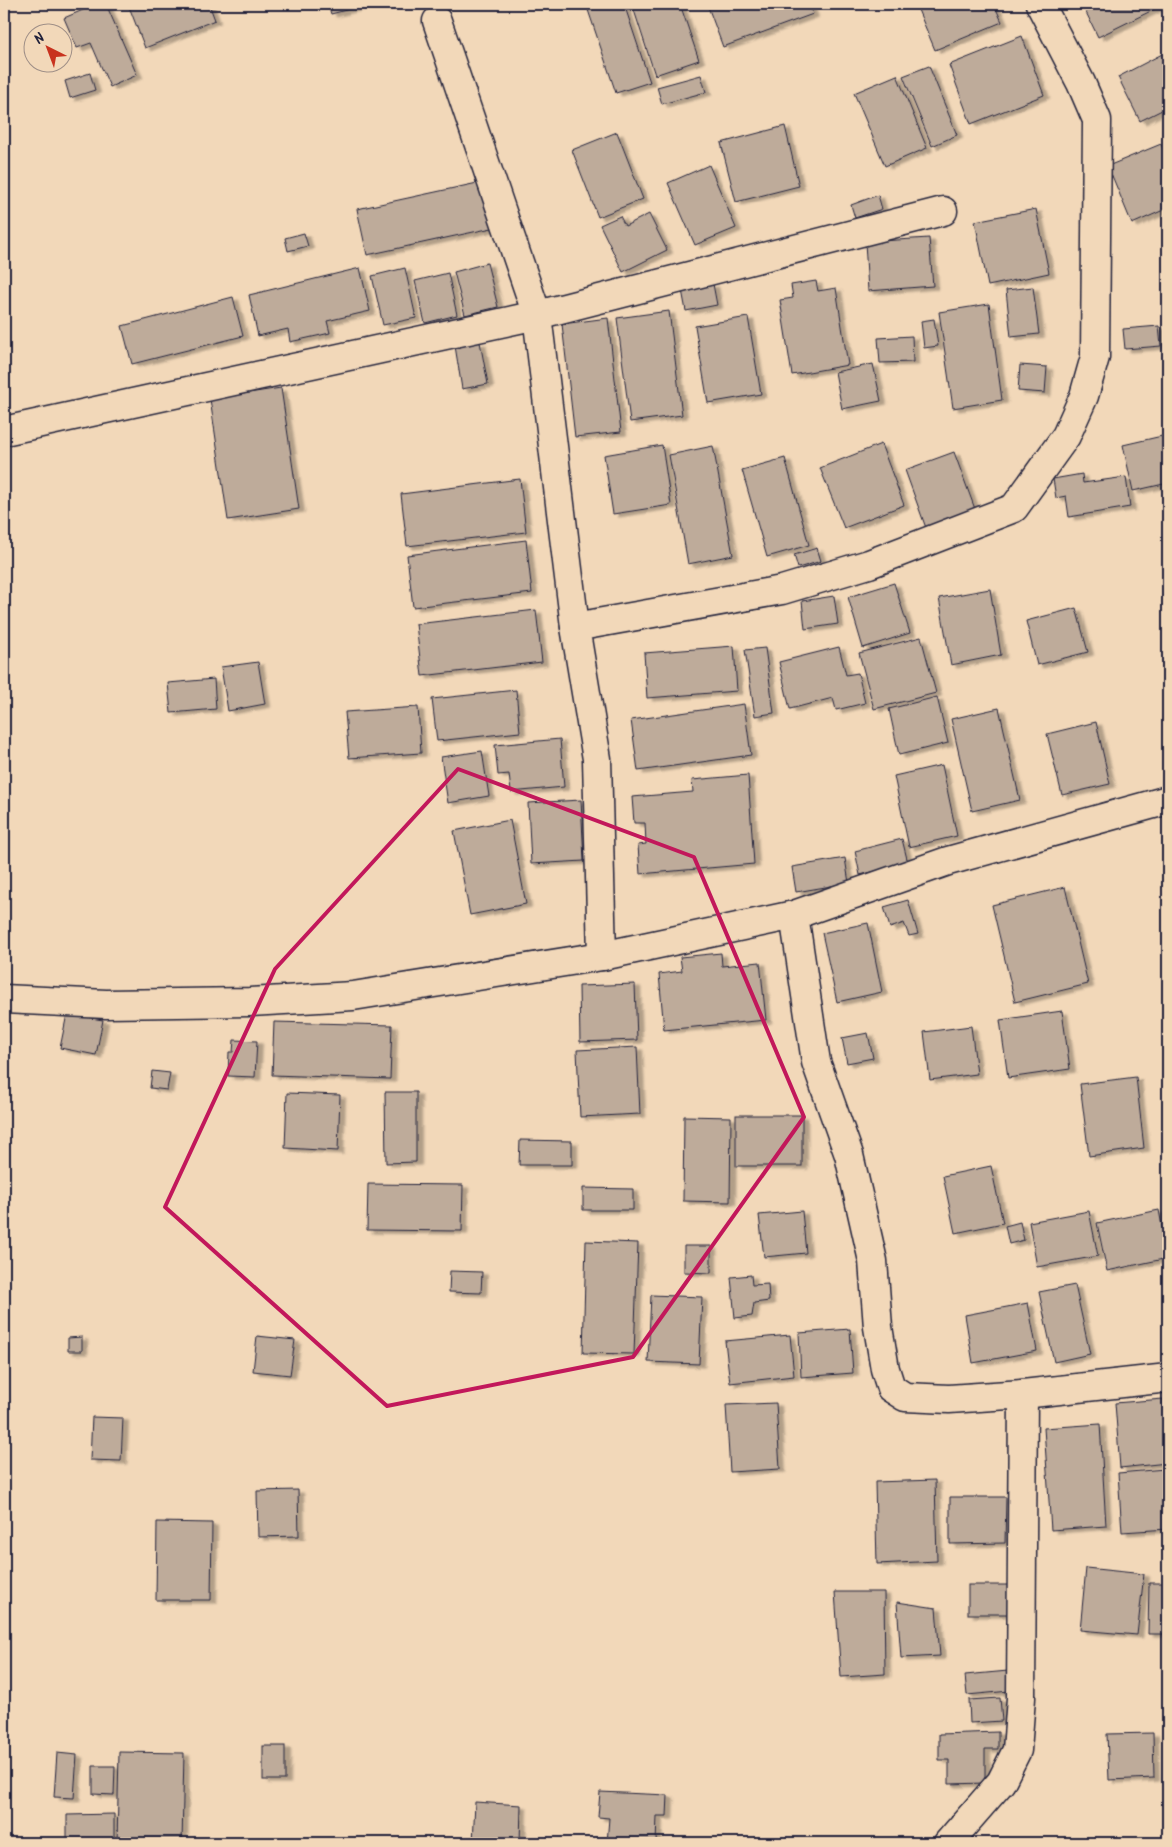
<svg xmlns="http://www.w3.org/2000/svg" width="1172" height="1847" font-family="Kalam,sans-serif">
	<style>
		.building { fill: #beab9a; stroke: #22223b; filter: url(#shadow) }
		.lines { fill: none; stroke-linecap: round; stroke-linejoin: round }
		.minor-casing { stroke: #22223b; stroke-width: 31 }
		.minor { stroke: #f2d8b9; stroke-width: 28 }
		.marked { fill: none; stroke: #c2185b; stroke-width: 4; stroke-linejoin: round }
	</style>
	<defs>
		<filter id="shadow"><feDropShadow dx="5.5" dy="3" stdDeviation="1" flood-color="#0004"/></filter>
	</defs>
	<rect width="100%" height="100%" fill="#f2d8b9"/>
	<filter id="ink" filterUnits="userSpaceOnUse"><feTurbulence type="fractalNoise" baseFrequency=".02" numOctaves="2"/><feDisplacementMap in="SourceGraphic" scale="10" xChannelSelector="R" yChannelSelector="G"/><feConvolveMatrix kernelMatrix="1 2 1 2 8 2 1 2 1" color-interpolation-filters="sRGB"/></filter>
	<g filter="url(#ink)">
		<g class="building">
			<polygon points="97,4 106,4 137,75 110,87 91,43 77,48 64,18"/>
			<polygon points="128,4 209,4 215,20 145,48"/>
			<polygon points="328,4 369,4 331,14"/>
			<polygon points="586,4 624,4 650,82 616,93"/>
			<polygon points="632,4 680,4 699,60 655,75"/>
			<polygon points="707,4 809,4 813,14 723,47"/>
			<polygon points="994,4 1002,22 935,50 916,5"/>
			<polygon points="1082,4 1165,4 1098,37"/>
			<polygon points="1022,36 1044,95 971,124 949,65"/>
			<polygon points="1168,51 1168,107 1140,121 1118,77"/>
			<polygon points="929,66 957,135 932,146 903,76"/>
			<polygon points="90,73 95,90 70,98 65,81"/>
			<polygon points="701,75 706,92 662,104 657,87"/>
			<polygon points="897,75 927,148 885,166 854,93"/>
			<polygon points="785,126 799,186 736,202 721,143"/>
			<polygon points="617,132 643,199 598,217 572,150"/>
			<polygon points="1161,144 1168,162 1168,208 1132,224 1108,166"/>
			<polygon points="709,165 736,228 695,245 668,183"/>
			<polygon points="482,182 492,228 367,255 357,209"/>
			<polygon points="878,195 882,209 855,218 851,205"/>
			<polygon points="1036,209 1049,273 988,286 975,221"/>
			<polygon points="649,214 667,250 623,272 600,225 620,216 625,226"/>
			<polygon points="304,233 308,246 288,251 285,238"/>
			<polygon points="929,238 933,286 868,291 865,242"/>
			<polygon points="487,263 498,307 465,315 454,272"/>
			<polygon points="360,268 370,311 327,321 330,333 290,342 288,329 258,336 249,295"/>
			<polygon points="405,268 416,318 383,325 372,276"/>
			<polygon points="448,273 457,315 425,323 415,281"/>
			<polygon points="816,281 818,291 836,288 848,365 792,375 780,300 793,298 791,285"/>
			<polygon points="713,284 717,305 686,311 682,290"/>
			<polygon points="1033,287 1039,334 1011,337 1006,290"/>
			<polygon points="233,297 243,336 132,364 122,326"/>
			<polygon points="989,304 1002,400 953,408 939,312"/>
			<polygon points="669,311 682,415 630,422 617,318"/>
			<polygon points="748,317 761,394 708,403 695,326"/>
			<polygon points="608,318 621,432 575,437 562,324"/>
			<polygon points="934,319 938,346 924,348 921,321"/>
			<polygon points="1159,326 1161,346 1125,349 1123,329"/>
			<polygon points="912,336 913,362 880,363 878,338"/>
			<polygon points="480,342 488,384 462,389 455,346"/>
			<polygon points="873,364 881,401 842,409 835,372"/>
			<polygon points="1020,365 1047,367 1045,393 1018,391"/>
			<polygon points="281,388 299,509 228,520 210,399"/>
			<polygon points="1162,436 1168,466 1168,483 1133,491 1123,445"/>
			<polygon points="881,444 904,505 844,528 820,468"/>
			<polygon points="662,445 671,505 613,514 604,455"/>
			<polygon points="713,446 733,555 688,564 669,455"/>
			<polygon points="954,452 975,509 926,528 905,470"/>
			<polygon points="785,458 809,545 767,557 742,470"/>
			<polygon points="1082,474 1083,483 1126,477 1130,507 1069,517 1066,496 1056,498 1053,479"/>
			<polygon points="520,479 526,532 407,546 401,494"/>
			<polygon points="526,540 532,593 413,607 407,555"/>
			<polygon points="817,548 821,561 798,568 794,555"/>
			<polygon points="894,583 910,633 863,648 848,597"/>
			<polygon points="990,589 1001,655 951,665 939,598"/>
			<polygon points="834,596 838,624 805,629 802,601"/>
			<polygon points="1076,608 1088,652 1037,665 1026,621"/>
			<polygon points="536,610 542,662 422,676 416,624"/>
			<polygon points="921,637 936,693 874,709 859,653"/>
			<polygon points="734,646 737,691 647,698 644,653"/>
			<polygon points="839,647 846,675 858,673 865,703 836,710 833,698 790,709 779,662"/>
			<polygon points="765,648 774,713 755,716 745,650"/>
			<polygon points="258,662 265,704 228,711 221,667"/>
			<polygon points="214,679 216,709 171,713 168,683"/>
			<polygon points="516,690 520,732 437,741 432,699"/>
			<polygon points="937,697 948,743 899,755 889,709"/>
			<polygon points="744,704 751,755 638,771 631,720"/>
			<polygon points="418,707 421,753 349,758 345,712"/>
			<polygon points="999,708 1020,800 972,811 951,719"/>
			<polygon points="1096,722 1110,784 1062,795 1047,734"/>
			<polygon points="560,739 564,787 511,792 509,774 498,775 495,745"/>
			<polygon points="482,751 489,796 448,803 441,757"/>
			<polygon points="942,765 957,836 909,847 894,776"/>
			<polygon points="748,775 754,864 640,874 638,845 646,844 645,823 634,823 632,797 693,792 692,780"/>
			<polygon points="581,800 584,861 531,864 528,803"/>
			<polygon points="510,820 526,904 470,915 454,831"/>
			<polygon points="902,839 908,863 860,875 855,851"/>
			<polygon points="845,858 849,883 796,892 792,867"/>
			<polygon points="1065,887 1088,984 1015,1002 992,905"/>
			<polygon points="1168,898 1168,915 1164,899"/>
			<polygon points="908,900 918,934 909,936 904,923 890,928 884,907"/>
			<polygon points="868,923 882,992 837,1002 822,933"/>
			<polygon points="721,953 722,966 760,962 766,1020 664,1030 659,974 682,971 680,957"/>
			<polygon points="635,984 637,1040 580,1042 579,986"/>
			<polygon points="1062,1011 1070,1069 1008,1078 1000,1020"/>
			<polygon points="67,1014 103,1020 96,1055 60,1048"/>
			<polygon points="274,1022 392,1025 390,1079 272,1075"/>
			<polygon points="971,1026 977,1074 930,1080 924,1032"/>
			<polygon points="868,1033 873,1058 847,1063 842,1038"/>
			<polygon points="234,1040 257,1041 255,1077 228,1076 229,1052 233,1052"/>
			<polygon points="637,1047 640,1114 580,1117 577,1050"/>
			<polygon points="152,1071 170,1073 167,1090 150,1088"/>
			<polygon points="1136,1077 1144,1148 1089,1156 1080,1084"/>
			<polygon points="385,1092 416,1092 416,1162 386,1163"/>
			<polygon points="287,1093 340,1095 338,1151 285,1148"/>
			<rect x="736" y="1115" width="66" height="51"/>
			<polygon points="684,1116 731,1117 730,1202 683,1201"/>
			<polygon points="520,1140 572,1141 572,1165 519,1165"/>
			<polygon points="991,1166 1003,1223 955,1233 943,1176"/>
			<polygon points="368,1184 463,1185 462,1231 367,1230"/>
			<polygon points="583,1188 633,1189 633,1210 583,1210"/>
			<polygon points="1159,1210 1168,1258 1107,1271 1097,1223"/>
			<polygon points="802,1211 806,1253 764,1257 759,1215"/>
			<polygon points="1089,1211 1098,1256 1037,1267 1029,1222"/>
			<polygon points="1020,1222 1024,1240 1009,1244 1005,1226"/>
			<polygon points="586,1241 638,1243 634,1354 583,1353"/>
			<polygon points="684,1246 711,1246 711,1273 684,1272"/>
			<polygon points="450,1271 482,1272 481,1293 449,1292"/>
			<polygon points="751,1275 752,1285 768,1284 769,1301 754,1303 752,1316 735,1318 731,1277"/>
			<polygon points="1075,1285 1090,1354 1054,1362 1039,1292"/>
			<polygon points="651,1295 702,1297 699,1364 648,1362"/>
			<polygon points="1028,1303 1037,1351 973,1363 965,1315"/>
			<polygon points="850,1329 853,1373 801,1377 799,1333"/>
			<polygon points="790,1335 794,1376 730,1383 725,1341"/>
			<polygon points="257,1336 295,1340 290,1375 253,1371"/>
			<polygon points="82,1337 82,1351 68,1351 68,1338"/>
			<polygon points="1163,1399 1167,1463 1120,1468 1115,1403"/>
			<polygon points="776,1403 780,1469 730,1472 726,1405"/>
			<polygon points="92,1417 123,1418 121,1461 90,1460"/>
			<polygon points="1100,1424 1106,1526 1051,1530 1044,1428"/>
			<polygon points="1165,1469 1166,1487 1168,1486 1168,1529 1122,1532 1118,1473"/>
			<polygon points="935,1480 937,1561 877,1564 875,1482"/>
			<polygon points="298,1490 299,1536 258,1537 257,1491"/>
			<polygon points="950,1497 1006,1497 1005,1543 950,1544"/>
			<polygon points="157,1522 212,1523 211,1600 156,1600"/>
			<polygon points="1086,1568 1144,1574 1137,1635 1080,1630"/>
			<polygon points="1149,1583 1168,1583 1168,1634 1148,1634"/>
			<rect x="968" y="1585" width="41" height="29"/>
			<polygon points="835,1592 884,1592 885,1674 841,1677"/>
			<polygon points="897,1602 936,1608 940,1656 901,1658"/>
			<polygon points="1008,1671 1010,1691 967,1695 965,1675"/>
			<polygon points="1000,1698 1002,1721 970,1723 969,1700"/>
			<polygon points="998,1732 998,1749 985,1749 985,1783 949,1784 949,1760 939,1760 939,1734"/>
			<polygon points="1153,1733 1154,1778 1109,1780 1107,1734"/>
			<rect x="263" y="1746" width="22" height="34"/>
			<polygon points="119,1752 184,1753 182,1843 117,1843"/>
			<polygon points="57,1753 77,1755 74,1798 54,1797"/>
			<polygon points="93,1766 115,1766 114,1795 93,1794"/>
			<polygon points="600,1792 668,1795 667,1816 657,1816 656,1843 607,1843 609,1818 598,1817"/>
			<polygon points="475,1802 521,1805 520,1843 473,1843"/>
			<polygon points="114,1814 114,1842 67,1843 67,1815"/>
		</g>
		<g class="lines">
			<g class="minor-casing">
				<g id="minor">
					<polyline points="437,21 537,315 575,627"/>
					<polyline points="4,431 537,315 943,211"/>
					<polyline points="794,915 816,1062 849,1155 873,1261 878,1327 885,1369 891,1388 905,1397 949,1399 1023,1394 1021,1698 1017,1750 1001,1782 948,1843"/>
					<polyline points="602,956 597,759 575,627 782,590 869,564 1014,508 1066,436 1084,396 1095,357 1097,120 1081,83 1040,4"/>
					<polyline points="4,999 106,1004 250,1002 353,996 602,956 794,915 948,861 1168,800"/>
					<polyline points="1023,1394 1168,1378"/>
				</g>
			</g>
			<use href="#minor" class="minor"/>
		</g>
	</g>
	<path class="marked" d="M458,769L694,857L804,1117L633,1357L387,1406L165,1207L275,969Z"/>
	<rect width="1172" height="1847" fill="none" stroke="#f2d8b9" stroke-width="20"/>
	<rect x="10" y="10" width="1152" height="1827" fill="none" stroke="#22223b" stroke-width="2" filter="url(#ink)"/>
	<g transform="translate(48 48) rotate(318)"><circle r="24" fill="#f2d8b9" stroke="#9f8f87"/>
	<path d="M0-4L9 19L0 12L-9 19Z" fill="#c8321e"/>
	<text y="-8" font-size="14" font-weight="bold" text-anchor="middle" fill="#22223b">N</text>
	</g>
</svg>
